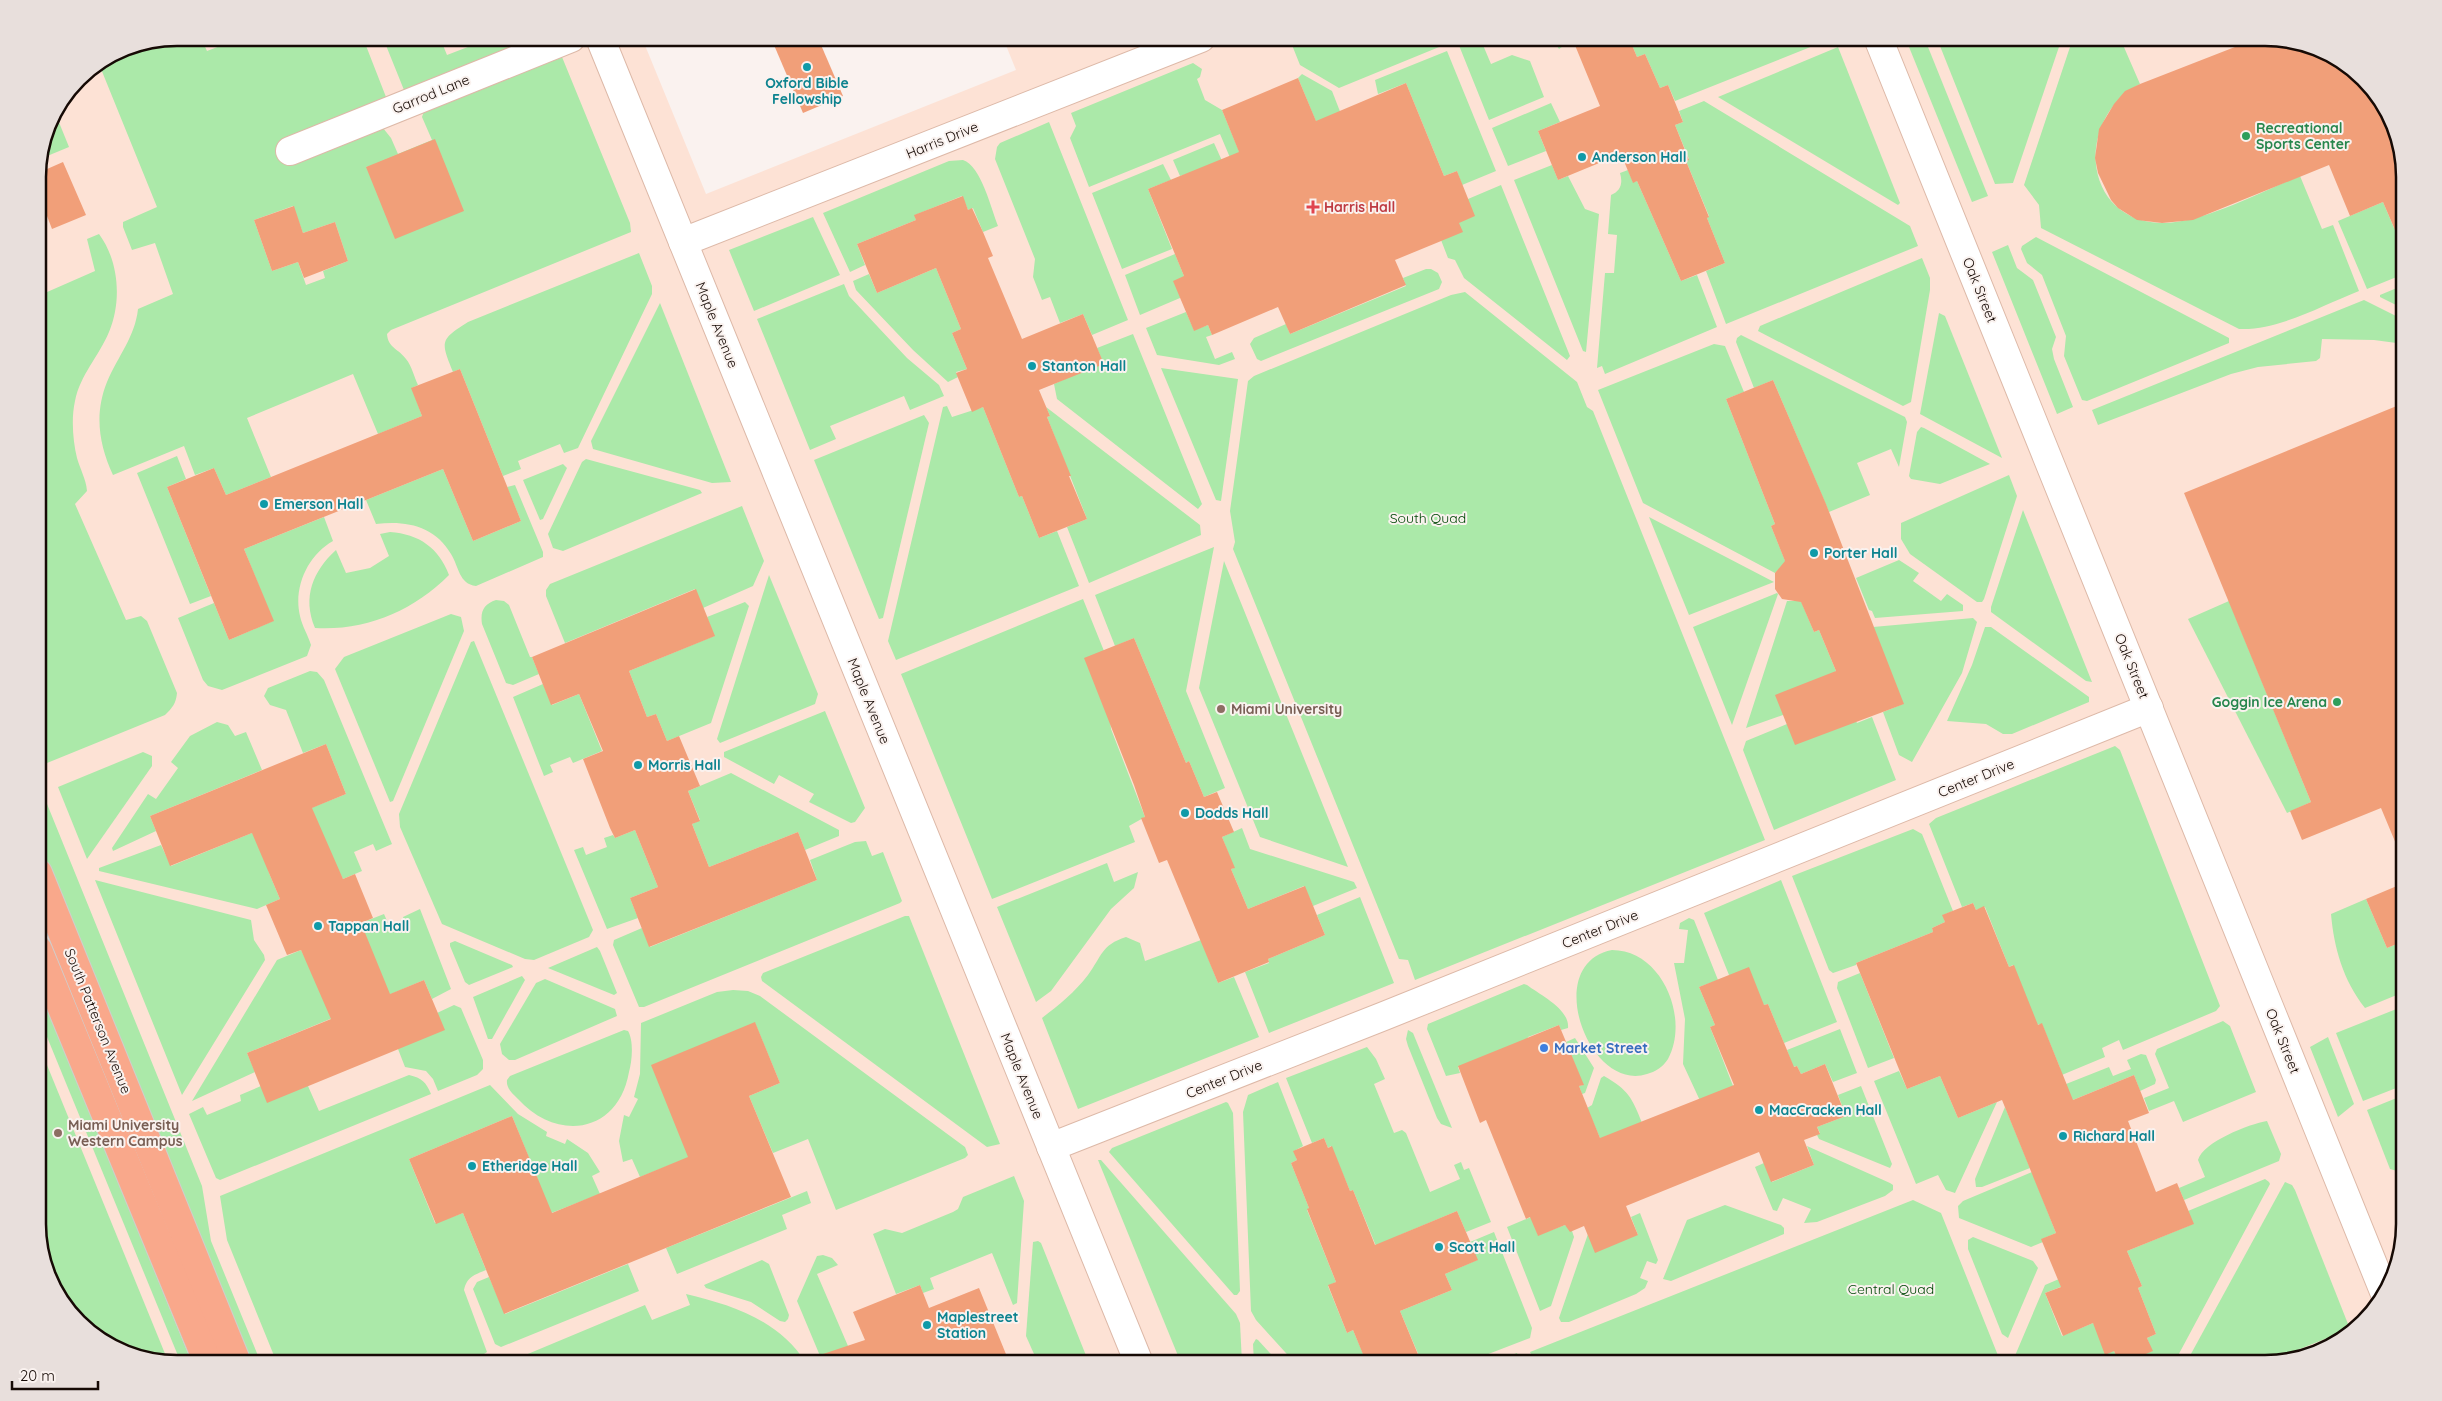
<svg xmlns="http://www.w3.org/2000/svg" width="2442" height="1401" font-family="Quicksand,sans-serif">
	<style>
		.built { fill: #fde2d5 }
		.green { fill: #abe9a9; fill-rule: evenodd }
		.building { fill: #f19f79 }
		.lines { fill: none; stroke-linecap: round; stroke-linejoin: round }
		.minor-casing { stroke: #ddb9a8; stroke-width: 30 }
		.highway-casing { stroke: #d0cecd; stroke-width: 30 }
		.minor { stroke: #fff; stroke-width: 28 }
		.highway { stroke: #f9a88b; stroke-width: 28 }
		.culture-dot { fill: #0f9aa8; stroke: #faf2ef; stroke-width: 2 }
		.leisure-dot { fill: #2e9e5b; stroke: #faf2ef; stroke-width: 2 }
		.health-dot { fill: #e0444e; stroke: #faf2ef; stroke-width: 2 }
		.education-dot { fill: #8d6e63; stroke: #faf2ef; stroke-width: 2 }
		.shop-dot { fill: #3f7fe0; stroke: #faf2ef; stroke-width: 2 }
		.labels { text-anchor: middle; stroke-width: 4; stroke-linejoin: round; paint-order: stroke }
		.culture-label { font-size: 14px; font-weight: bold; fill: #0d838f; stroke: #faf2ef; text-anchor: start }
		.street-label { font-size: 14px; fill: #160a05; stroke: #faf2ef }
		.leisure-label { font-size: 14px; font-weight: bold; fill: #27864d; stroke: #faf2ef; text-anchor: start }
		.health-label { font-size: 14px; font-weight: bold; fill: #be3a42; stroke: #faf2ef; text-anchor: start }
		.park-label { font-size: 14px; fill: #004706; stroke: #faf2ef }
		.education-label { font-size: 14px; font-weight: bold; fill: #785e54; stroke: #faf2ef; text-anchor: start }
		.shop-label { font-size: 14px; font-weight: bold; fill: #366cbe; stroke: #faf2ef; text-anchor: start }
		.rim { fill: none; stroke: #160a05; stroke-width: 2.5 }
	</style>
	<rect width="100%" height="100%" fill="#faf2ef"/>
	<polygon class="built" points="177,38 642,38 706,194 1016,70 1003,38 2265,38 2334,56 2386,107 2404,168 2404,1224 2386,1293 2335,1345 2265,1363 177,1363 108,1345 61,1301 38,1233 38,168 52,116 79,78 124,48"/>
	<g class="green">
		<path d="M177,38H201L207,51L238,39V38H363L386,97L280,141L289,163L383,128L391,138L398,154L366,167L432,140L422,117L424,111L562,57L630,223L631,232L391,330L387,334C388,348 399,349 406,359C412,366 414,377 418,385L412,388L422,416L378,434L353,374L247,418L271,477L226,495L214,468L195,475L184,446L113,475C99,445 94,414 107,382C118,356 135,337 138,309L173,294L155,243L132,250L123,227V222L157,207L99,64L124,48ZM293,206L303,233L335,222L348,261L323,271L325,278L306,285L298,262L272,271L254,220Z"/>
		<polygon points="383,38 440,38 447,55 486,40 485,38 536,38 404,90"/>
		<polygon points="1280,38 1441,38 1444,45 1339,88 1300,65 1290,40"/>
		<polygon points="1456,38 1480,38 1491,64 1512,55 1530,61 1544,97 1489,120"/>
		<polygon points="1549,38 1571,38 1572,40 1559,49 1557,46 1553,47"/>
		<polygon points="1629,38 1833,38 1675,101 1668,85 1660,88 1645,54 1637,57"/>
		<polygon points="1938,38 2062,38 2013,183 1995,184 1938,41"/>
		<path d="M2073,38H2120L2140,84C2076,117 2080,219 2160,223C2199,225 2263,191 2300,176L2322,229L2333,225L2359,291C2323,305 2278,331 2239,329L2041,228L2039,205L2024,185Z"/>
		<polygon points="1924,43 1928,47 1988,196 1972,202 1909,47"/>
		<polygon points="1838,47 1900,203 1898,205 1718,97"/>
		<polygon points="1447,51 1496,171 1462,185 1457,171 1444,176 1406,83 1378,94 1375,80"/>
		<polygon points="1193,63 1202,69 1200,77 1197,79 1205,100 1222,110 1241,156 1231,160 1220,134 1089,187 1070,138 1076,126 1071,113"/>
		<polygon points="1302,74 1332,91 1341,114 1317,124 1298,78"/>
		<polygon points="1704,101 1910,226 1918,246 1726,324 1706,271 1725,263 1707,218 1709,216 1686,161 1689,159 1675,125 1683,122 1679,111"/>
		<polygon points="1551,103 1560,122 1538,131 1546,151 1508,166 1492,128"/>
		<polygon points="56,115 69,147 40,159 51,117"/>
		<polygon points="1049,122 1128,320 1092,335 1083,314 1060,323 1050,297 1042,300 1033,277 1035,259 995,159 997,147 1000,143"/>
		<polygon points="1214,143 1223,163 1180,176 1173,160"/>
		<path d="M963,160C981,166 991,208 998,226L983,232L973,208L968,210L962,196L915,215L916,220L857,244L865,265L850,272L823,213L949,161Z"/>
		<polygon points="1163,164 1171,180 1148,189 1172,249 1122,269 1092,193"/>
		<polygon points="1552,165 1558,180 1568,176 1585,209 1599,214 1586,352 1583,351 1514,180"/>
		<path d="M1628,170L1633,182L1637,181L1681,281L1697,275L1717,327L1605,374L1602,366L1597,368L1605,273H1614L1617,235L1608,234L1611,195C1621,191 1623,183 1620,173Z"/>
		<polygon points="1501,185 1570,356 1567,360 1464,278 1455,260 1448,258 1441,240 1459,223 1468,199"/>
		<polygon points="2383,202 2394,228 2404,224 2404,274 2367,289 2338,221"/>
		<polygon points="813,217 840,275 754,311 729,250"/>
		<path d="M99,234C119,261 122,301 109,332C99,356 80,375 75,401C71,419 73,441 77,458C80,469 86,479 87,491L75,504L126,620L141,616L147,621L177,693C176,704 172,708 165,715L47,763L38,740V296L95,271L87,239Z"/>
		<polygon points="2036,237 2229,338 2229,343 2087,401 2082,400 2064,356 2066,336 2042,275 2027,263 2021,249 2022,246"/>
		<polygon points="2008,245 2017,268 2033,280 2056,337 2052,349 2054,359 2073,407 2057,414 1992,252"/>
		<path d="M639,253L652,286V294L578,448L564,453L560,444L518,461L521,469L503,476L460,369L453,372C441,342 439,340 468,322Z"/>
		<polygon points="1175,254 1184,276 1180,298 1140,315 1125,275"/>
		<polygon points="1922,258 1930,278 1930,290 1911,402 1903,406 1758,331 1760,326"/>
		<polygon points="936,268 961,329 952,333 967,369 956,372 958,377 948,382 913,350 856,290 853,281 869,274 877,293"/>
		<polygon points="1426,269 1431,269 1438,273 1442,282 1439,289 1261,361 1257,359 1250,344 1254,338 1286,324 1290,334 1406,286 1403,278"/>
		<polygon points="844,284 849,296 907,358 939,385 944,396 910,410 904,396 830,426 836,439 810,450 757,319"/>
		<polygon points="2404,285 2404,309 2380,297 2380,295"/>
		<polygon points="1465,292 1577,382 1587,407 1593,411 1765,840 1415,980 1408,960 1399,959 1233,549 1235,542 1230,511 1248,381 1254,376 1451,295"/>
		<polygon points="2364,300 2404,320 2404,344 2374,340 2322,339 2320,358 2316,361 2258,367 2231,374 2098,425 2092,410"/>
		<polygon points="660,303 731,482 712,483 593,449 591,441"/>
		<polygon points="1186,312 1194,330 1208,325 1212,335 1206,337 1215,359 1232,352 1235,359 1219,365 1157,355 1146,328"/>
		<polygon points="1939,313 1945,316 2002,458 1920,414"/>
		<polygon points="1133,334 1202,504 1198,509 1057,399 1054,384 1103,362 1097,348"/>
		<polygon points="1741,335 1905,417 1907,422 1899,467 1891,449 1857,463 1870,495 1829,512 1773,380 1754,388 1736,342 1737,338"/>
		<polygon points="1714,344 1725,346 1744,392 1726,399 1775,524 1771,526 1786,563 1775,573 1643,503 1598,390"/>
		<polygon points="1161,368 1238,379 1221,501 1216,500"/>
		<polygon points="947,406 952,417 983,407 1019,497 1022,496 1039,538 1057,531 1079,586 896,660 888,641 943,407"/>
		<polygon points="1046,407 1200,525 1201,535 1089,583 1067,527 1087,519 1047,417 1050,416"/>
		<polygon points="924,415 929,423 883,618 879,619 814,460"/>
		<polygon points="1921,427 1924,428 1990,464 1940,484 1911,479 1909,476 1917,432"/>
		<polygon points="177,456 186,479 167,487 211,596 190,604 137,473"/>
		<polygon points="586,459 700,490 702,493 563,551 553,548 548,534 582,462"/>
		<polygon points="563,464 567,468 543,519 540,520 523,480"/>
		<path d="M443,469L473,541L521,521L507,487L515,485L543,552V557L476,586C459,584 459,567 451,554C435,526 406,520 376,524L366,500Z"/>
		<polygon points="2009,475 2017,496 1984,599 1982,602 1977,602 1910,554 1901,539 1901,523"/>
		<polygon points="742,506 764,561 753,586 703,608 695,589 565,643 546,596 546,590 550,584"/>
		<polygon points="2023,510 2092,682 2086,681 1991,612 1991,607"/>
		<path d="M324,517L333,541C308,555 293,587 300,616C302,626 308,635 311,645L307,656L222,690L208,686L203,680L178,618L214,603L229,640L273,621L244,549Z"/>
		<polygon points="1649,517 1774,582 1689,615"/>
		<path d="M390,532C419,534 439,548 449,575C413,611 366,631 315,628C302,597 313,571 336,550L346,573L370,568L389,556L380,534Z"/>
		<polygon points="1214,547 1186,691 1225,788 1204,797 1189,761 1186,763 1134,638 1115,646 1095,595"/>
		<polygon points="1899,560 1919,573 1913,581 1941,601 1947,594 1963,605 1963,611 1875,618 1872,611 1869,610 1856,578"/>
		<polygon points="1224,561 1348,867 1260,837 1199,688"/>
		<polygon points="769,575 818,694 815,704 720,743 717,739"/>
		<polygon points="1777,593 1778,594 1732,725 1693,627"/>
		<polygon points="1083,599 1104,651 1111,729 1145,817 1129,826 1135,842 992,899 901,674"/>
		<path d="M496,600L504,601L509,605L530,657H532L539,674L513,685L506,683L482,624C480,611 484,604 496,600Z"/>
		<polygon points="1787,601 1801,601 1814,632 1819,630 1836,671 1783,715 1746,728"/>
		<polygon points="2229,601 2311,802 2287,813 2188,619"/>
		<polygon points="745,602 749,606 711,723 667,741 656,714 647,717 629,671 714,636 707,617"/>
		<polygon points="451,614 461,617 464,631 393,801 390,802 335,669 344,657"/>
		<polygon points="1973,618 1977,622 1962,673 1912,762 1899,755 1883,712 1903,704 1873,627"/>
		<polygon points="1985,627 1991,627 2089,697 2089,702 2012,734 2003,734 1986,724 1947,721 1972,665"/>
		<polygon points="474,641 593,930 589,937 534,960 525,959 442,924 400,827 399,814 471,642"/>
		<polygon points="310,671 317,672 324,680 392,844 376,851 373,844 354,852 362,871 343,879 306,810 346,794 326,744 303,753 286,710 270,705 264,696 268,688"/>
		<polygon points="543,684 552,705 579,694 602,751 573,763 570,757 550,765 553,772 544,776 513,697"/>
		<polygon points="825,711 865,808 855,822 851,823 809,802 814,794 779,775 774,784 724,757 724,752"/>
		<polygon points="1872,717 1896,780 1774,830 1743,750 1746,741 1787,724 1856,721 1857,723"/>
		<polygon points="217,722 228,725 235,736 246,732 262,770 150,816 156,831 113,851 112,848 148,794 156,799 178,768 171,762 190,736"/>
		<polygon points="2115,746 2120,750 2220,1006 2216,1011 2123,1050 2119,1040 2102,1048 2105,1057 2057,1077 2060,1068 2042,1024 2036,1025 2013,965 2009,967 1985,907 1976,910 1973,903 1962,907 1929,824 1936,818"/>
		<polygon points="143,752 152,756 152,766 87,859 58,787"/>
		<polygon points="731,773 839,830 839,836 805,850 798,832 709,867 692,824 700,820 688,791"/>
		<polygon points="43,794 202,1186 211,1241 261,1363 250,1363 38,845 38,802"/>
		<polygon points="1242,828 1250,849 1354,882 1357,888 1313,906 1304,886 1248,909 1231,869 1234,868 1222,837"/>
		<polygon points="1913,829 1922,834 1953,911 1943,915 1945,922 1932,928 1933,932 1856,963 1856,965 1833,973 1829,970 1792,876"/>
		<polygon points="259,830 269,873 280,899 257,909 99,871 99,868 161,845 171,866"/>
		<polygon points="635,830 658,887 630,898 638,918 607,929 574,850 583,847 586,855 607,847 604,838 613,835 615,838"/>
		<polygon points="866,841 872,856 883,852 902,901 900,903 644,1007 639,1007 613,945 614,940 642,928 650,947 817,880 810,860 855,842"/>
		<polygon points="1107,863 1114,882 1138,872 1134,888 1111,909 1051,991 1036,1002 997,907"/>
		<polygon points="95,880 251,920 254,940 264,955 265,960 182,1095"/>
		<polygon points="1781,880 1837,1022 1784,1043 1768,1004 1764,1005 1729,975 1704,913"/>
		<polygon points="1360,897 1394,983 1269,1033 1245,972 1269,963 1268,959 1325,935 1317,915"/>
		<path d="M2366,899L2387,948L2404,941V992L2365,1008C2343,980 2334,948 2331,914Z"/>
		<polygon points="420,909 451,989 432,999 424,980 384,997 361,923 384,914 391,930 405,924 403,917"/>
		<polygon points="905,916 909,916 1000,1144 987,1147 762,981 761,977 763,973"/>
		<polygon points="1689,918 1694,920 1718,980 1699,987 1715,1025 1710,1027 1735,1091 1702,1105 1683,1064 1685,1019 1674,963 1684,963 1688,930 1679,929 1680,923"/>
		<path d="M1126,937L1140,943L1145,961L1201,940L1218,983L1234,977L1259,1037L1078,1109L1042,1018C1059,1005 1075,992 1088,975C1102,956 1101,945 1126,937Z"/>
		<polygon points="455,941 512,965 513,967 469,985 465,982 450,946 450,943"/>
		<polygon points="597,947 600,951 617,993 614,995 548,968"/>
		<polygon points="301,950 335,1017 247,1053 255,1072 192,1101 277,960"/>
		<path d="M1612,950C1662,950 1690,1018 1668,1059C1663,1067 1655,1072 1647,1074C1589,1093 1541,964 1612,950Z"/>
		<polygon points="1860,973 1894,1058 1868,1068 1837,988 1838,982"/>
		<polygon points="522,976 525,980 492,1039 488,1039 473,997"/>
		<polygon points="545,979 615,1009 617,1016 515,1060 509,1060 502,1054 500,1044 536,983"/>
		<path d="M1524,984L1527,985C1540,995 1570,1009 1568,1028L1561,1030L1559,1025L1528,1037L1527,1040L1458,1067L1460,1073L1446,1076L1427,1029L1428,1024Z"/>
		<polygon points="38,985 192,1363 181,1363 38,1015"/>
		<polygon points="733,990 748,991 760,996 965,1147 968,1155 965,1158 836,1210 808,1139 773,1153 749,1096 780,1083 755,1023 695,1155 640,1177 632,1159 623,1162 619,1141 624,1115 629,1117 638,1099 634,1097 640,1074 641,1023 717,992"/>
		<polygon points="454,1005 461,1008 483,1060 483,1069 477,1075 438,1091 433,1079 426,1071 405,1067 398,1049 437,1013"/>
		<polygon points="2404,1006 2404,1085 2363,1101 2336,1033"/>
		<polygon points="2223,1021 2230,1026 2256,1092 2183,1122 2174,1101 2149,1111 2144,1098 2169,1088 2155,1054 2157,1049"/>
		<polygon points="1840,1029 1857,1073 1833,1082 1825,1064 1801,1074 1797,1066 1793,1067 1787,1050"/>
		<path d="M624,1030L628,1031C634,1041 632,1061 629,1072C618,1134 557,1142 518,1099C512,1093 506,1088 507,1080L510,1076Z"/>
		<polygon points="1408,1030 1413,1033 1452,1128 1441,1124 1437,1118 1408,1046 1406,1039"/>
		<polygon points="2328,1037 2354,1104 2338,1117 2310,1047"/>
		<polygon points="1575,1038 1594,1068 1585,1093 1582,1094 1579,1086 1583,1085 1566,1042"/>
		<polygon points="38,1043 168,1361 108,1345 61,1301 38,1233"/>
		<polygon points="1367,1047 1376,1059 1385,1079 1374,1084 1394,1133 1402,1130 1406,1133 1430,1192 1460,1179 1454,1165 1461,1162 1464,1170 1469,1168 1491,1222 1466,1232 1457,1211 1400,1235 1383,1263 1353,1190 1350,1191 1331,1146 1328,1148 1324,1138 1312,1143 1286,1078"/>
		<polygon points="2141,1054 2146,1055 2156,1080 2155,1084 2140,1091 2134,1075 2068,1102 2061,1086 2109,1067 2113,1076 2131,1069 2127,1060"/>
		<polygon points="1899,1071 1907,1089 1940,1076 1958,1118 1997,1102 1955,1193 1946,1190 1938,1175 1916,1184 1874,1081"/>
		<path d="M409,1075C422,1078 426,1082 431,1094L220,1180L216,1178L189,1114L203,1107L207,1115L241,1101L240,1095L261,1086H308L319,1111Z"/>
		<path d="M1604,1076C1628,1090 1632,1097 1642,1123L1603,1145L1587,1108L1592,1105L1601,1078Z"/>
		<polygon points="1278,1082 1303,1146 1294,1151 1297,1160 1291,1163 1309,1208 1307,1210 1336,1282 1328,1286 1347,1333 1353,1330 1367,1363 1295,1363 1256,1320 1251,1311 1243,1112 1248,1095"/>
		<path d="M490,1085L518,1114L547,1132L546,1136L565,1144L567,1139L588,1153L600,1172L592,1176L600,1194L541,1217L538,1180L512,1116L409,1159L435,1223L463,1213L486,1270C474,1275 467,1277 464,1290L487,1352L471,1363H277L227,1240L220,1196Z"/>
		<polygon points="1861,1086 1892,1164 1890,1168 1819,1139 1817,1135 1820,1133 1817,1127 1846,1116 1838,1095"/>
		<polygon points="2404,1095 2404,1173 2390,1169 2367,1110"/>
		<polygon points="1226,1102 1228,1103 1233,1113 1240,1291 1237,1295 1234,1295 1109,1152 1112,1148"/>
		<polygon points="2005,1107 2030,1168 1982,1187 1976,1187 1975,1179"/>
		<path d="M2267,1121L2281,1154L2279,1161L2184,1200L2179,1188L2205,1177L2198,1160C2203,1142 2249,1124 2267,1121Z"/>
		<polygon points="1807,1146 1890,1183 1893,1185 1893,1190 1885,1196 1817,1222 1804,1223 1811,1209 1783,1198 1777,1211 1773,1210 1755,1167 1764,1163 1772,1182 1814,1165"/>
		<polygon points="1098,1160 1101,1160 1236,1314 1240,1323 1242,1363 1181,1363"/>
		<polygon points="2032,1172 2056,1233 2042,1239 2043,1242 2031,1247 1959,1218 1958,1206 1963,1201"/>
		<polygon points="1014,1176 1024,1201 1017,1303 1013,1305 992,1253 930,1278 934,1289 923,1293 920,1285 896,1294 873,1234 885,1229 902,1233 953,1212 958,1209 963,1197"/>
		<polygon points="2265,1179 2269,1182 2270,1184 2174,1363 2145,1363 2141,1355 2152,1351 2147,1338 2156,1334 2138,1288 2142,1286 2127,1251 2193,1224 2188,1211"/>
		<polygon points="2285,1182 2292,1185 2295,1190 2350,1329 2265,1363 2186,1363"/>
		<polygon points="807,1191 811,1203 782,1215 787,1229 677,1274 666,1248"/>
		<polygon points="1913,1200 1941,1213 2001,1363 1535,1363 1530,1352"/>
		<polygon points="1725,1205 1781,1225 1784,1228 1784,1234 1671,1281 1663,1279 1687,1220"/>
		<polygon points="1640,1213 1658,1260 1656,1264 1647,1261 1640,1278 1648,1281 1645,1288 1636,1294 1569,1322 1561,1322 1559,1318 1588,1234 1638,1235 1631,1217"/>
		<polygon points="1531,1217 1538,1235 1565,1225 1572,1231 1574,1237 1551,1306 1540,1311 1507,1227"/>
		<polygon points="1494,1232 1532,1328 1530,1338 1465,1363 1422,1363 1400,1311 1452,1290 1445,1274 1477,1260 1470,1242"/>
		<polygon points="1973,1237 2033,1261 2038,1268 2008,1338 2002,1334 1968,1249 1968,1240"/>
		<polygon points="1038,1241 1041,1243 1089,1363 1038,1363 1026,1336 1033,1242"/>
		<polygon points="823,1255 832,1258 838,1265 817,1274 848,1346 823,1363 797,1301 817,1256"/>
		<polygon points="762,1260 769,1264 789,1315 788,1319 785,1322 780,1321 751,1302 706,1288 704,1285"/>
		<polygon points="628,1264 639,1291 501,1347 495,1344 473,1289 477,1282 489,1277 505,1314"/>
		<polygon points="2073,1273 2076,1281 2045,1293 2062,1336 2093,1323 2114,1351 2120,1363 2015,1363 2014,1358 2045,1285"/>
		<path d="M686,1294C732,1305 779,1320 806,1363H506L645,1305L652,1320L690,1305Z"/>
		<polygon points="1256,1339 1258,1340 1279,1363 1254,1363 1253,1344"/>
		<polygon points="1517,1353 1520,1363 1490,1363"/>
	</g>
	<g class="building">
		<polygon points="771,38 818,38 843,96 803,113"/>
		<polygon points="1572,38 1629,38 1637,57 1645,54 1660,88 1668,85 1683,122 1675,125 1689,160 1686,161 1709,217 1707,218 1725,263 1681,281 1637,181 1633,183 1621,154 1558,180 1538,131 1600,106"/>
		<polygon points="2258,38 2334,56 2386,107 2404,168 2404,251 2383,202 2350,216 2329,165 2193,220 2162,223 2137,220 2118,208 2111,200 2098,173 2095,158 2099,129 2114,104 2125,91 2140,84"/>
		<polygon points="1298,78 1316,121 1406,83 1444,176 1457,171 1475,216 1459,223 1463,232 1395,260 1406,285 1290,334 1278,307 1212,335 1208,325 1194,331 1173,281 1184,276 1148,189 1239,152 1222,110"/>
		<polygon points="435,139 464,211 395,239 366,167"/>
		<polygon points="63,162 86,215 52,229 47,216 38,220 38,173"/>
		<polygon points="963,196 968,210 972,208 983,232 993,256 988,258 1022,339 1083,314 1104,364 1039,390 1050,416 1047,417 1071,476 1069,476 1087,519 1039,538 1022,496 1019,497 983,407 972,412 956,373 967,369 952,333 961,329 936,268 877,293 857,244 916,220 914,215"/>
		<polygon points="294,206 303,233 335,222 348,261 304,278 298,262 272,271 254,220"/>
		<polygon points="460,369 521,521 473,541 443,469 366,500 244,549 274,621 229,640 167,487 214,468 226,495 271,477 422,416 411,388"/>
		<polygon points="1773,380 1826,504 1904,704 1795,745 1775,695 1836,671 1819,630 1814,632 1801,602 1782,599 1775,589 1775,573 1785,561 1771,526 1775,524 1726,399"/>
		<polygon points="2404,403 2404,863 2381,808 2302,840 2290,811 2311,802 2184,493"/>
		<polygon points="696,589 715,636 629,671 647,717 656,714 667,741 679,736 700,786 688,791 700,821 692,824 709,867 798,832 817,880 649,947 630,898 658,887 635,830 615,838 610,828 583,759 603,751 579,694 551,705 532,657"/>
		<polygon points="1134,638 1186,763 1189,761 1204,797 1217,792 1234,832 1222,837 1235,868 1231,869 1248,909 1305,886 1325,935 1268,959 1269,962 1218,983 1167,860 1159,863 1141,818 1145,817 1134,785 1084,658"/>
		<polygon points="326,744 346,794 312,808 343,879 355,874 373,918 361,923 390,994 424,980 445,1030 267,1103 247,1053 331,1019 301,950 287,955 266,905 280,899 252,833 170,866 150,816"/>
		<polygon points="2404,883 2404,941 2387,948 2366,899"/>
		<polygon points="1973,903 1976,910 1984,906 2009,967 2014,965 2038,1025 2042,1023 2073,1100 2134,1075 2149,1113 2128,1121 2156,1192 2177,1183 2194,1224 2127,1251 2142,1286 2138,1288 2156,1334 2147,1338 2153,1351 2122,1364 2120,1364 2114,1351 2105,1355 2093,1323 2063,1336 2045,1293 2061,1287 2041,1239 2056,1233 2002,1100 1958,1118 1940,1076 1907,1089 1856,963 1933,932 1932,928 1945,922 1942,915"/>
		<polygon points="1749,967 1764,1005 1768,1004 1794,1067 1797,1066 1801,1074 1825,1064 1846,1116 1817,1127 1820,1134 1804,1140 1814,1165 1771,1182 1759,1152 1626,1206 1638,1235 1595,1253 1584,1226 1570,1232 1565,1225 1538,1236 1530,1217 1526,1219 1486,1120 1480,1123 1458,1066 1559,1025 1584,1085 1579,1086 1600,1138 1734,1085 1710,1027 1715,1025 1699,987"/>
		<polygon points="755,1022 780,1083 749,1096 791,1197 504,1314 463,1213 436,1224 409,1159 512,1116 552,1213 688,1157 651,1065"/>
		<polygon points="1324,1138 1328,1148 1332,1146 1350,1191 1353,1190 1375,1245 1457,1211 1478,1260 1445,1274 1452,1290 1400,1311 1422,1364 1367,1364 1353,1330 1347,1333 1328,1285 1336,1282 1307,1209 1309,1208 1291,1163 1297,1160 1293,1151"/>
		<polygon points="920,1285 929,1308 979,1288 1010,1364 809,1364 808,1359 865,1340 853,1312"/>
	</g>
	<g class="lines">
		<g class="minor-casing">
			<g id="minor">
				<polyline points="600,38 1139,1363"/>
				<polyline points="1878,38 2385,1294"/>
				<polyline points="290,151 571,38"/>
				<polyline points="683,242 1201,38"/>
				<polyline points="1051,1147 1384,1016 2149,708"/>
			</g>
		</g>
		<g class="highway-casing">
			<g id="highway">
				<polyline points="38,873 237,1363"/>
				<polyline points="38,950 208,1363"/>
			</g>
		</g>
		<use href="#minor" class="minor"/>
		<use href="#highway" class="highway"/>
	</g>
	<g class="culture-dot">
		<circle cx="807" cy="67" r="5"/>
		<circle cx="1582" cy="157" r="5"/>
		<circle cx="1032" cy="366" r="5"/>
		<circle cx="264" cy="504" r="5"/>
		<circle cx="1814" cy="553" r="5"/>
		<circle cx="638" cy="765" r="5"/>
		<circle cx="1185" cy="813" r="5"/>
		<circle cx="318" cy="926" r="5"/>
		<circle cx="1759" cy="1110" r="5"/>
		<circle cx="2063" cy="1136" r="5"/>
		<circle cx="472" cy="1166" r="5"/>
		<circle cx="1439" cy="1247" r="5"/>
		<circle cx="927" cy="1325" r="5"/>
	</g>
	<g class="leisure-dot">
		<circle cx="2246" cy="136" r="5"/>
		<circle cx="2337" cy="702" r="5"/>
	</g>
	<path class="health-dot" d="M1310.5 199.5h5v5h5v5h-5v5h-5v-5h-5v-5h5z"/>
	<g class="education-dot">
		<circle cx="1221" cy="709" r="5"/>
		<circle cx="58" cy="1133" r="5"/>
	</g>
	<circle class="shop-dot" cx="1544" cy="1048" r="5"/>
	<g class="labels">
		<g class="culture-label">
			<text x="807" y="88" text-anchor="middle">Oxford Bible<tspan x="807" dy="16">Fellowship</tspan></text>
			<text x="1592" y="162">Anderson Hall</text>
			<text x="1042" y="371">Stanton Hall</text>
			<text x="274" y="509">Emerson Hall</text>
			<text x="1824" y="558">Porter Hall</text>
			<text x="648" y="770">Morris Hall</text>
			<text x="1195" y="818">Dodds Hall</text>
			<text x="328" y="931">Tappan Hall</text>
			<text x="1769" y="1115">MacCracken Hall</text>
			<text x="2073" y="1141">Richard Hall</text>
			<text x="482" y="1171">Etheridge Hall</text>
			<text x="1449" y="1252">Scott Hall</text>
			<text x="937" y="1322">Maplestreet<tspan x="937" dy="16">Station</tspan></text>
		</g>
		<g class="street-label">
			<text transform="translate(431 94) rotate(-22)" y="5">Garrod Lane</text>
			<text transform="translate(942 140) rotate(-22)" y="5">Harris Drive</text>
			<text transform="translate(1980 290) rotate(68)" y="5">Oak Street</text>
			<text transform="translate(717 325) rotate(68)" y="5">Maple Avenue</text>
			<text transform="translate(2132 666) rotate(68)" y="5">Oak Street</text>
			<text transform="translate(869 701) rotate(68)" y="5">Maple Avenue</text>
			<text transform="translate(1976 778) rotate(-22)" y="5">Center Drive</text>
			<text transform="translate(1600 929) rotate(-22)" y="5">Center Drive</text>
			<text transform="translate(98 1021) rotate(68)" y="5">South Patterson Avenue</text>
			<text transform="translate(2283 1041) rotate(68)" y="5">Oak Street</text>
			<text transform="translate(1022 1076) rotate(68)" y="5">Maple Avenue</text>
			<text transform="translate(1224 1079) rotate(-22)" y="5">Center Drive</text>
		</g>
		<g class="leisure-label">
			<text x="2256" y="133">Recreational<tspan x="2256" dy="16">Sports Center</tspan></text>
			<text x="2327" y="707" text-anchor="end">Goggin Ice Arena</text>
		</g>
		<g class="health-label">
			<text x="1324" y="212">Harris Hall</text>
		</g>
		<g class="park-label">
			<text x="1428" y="523">South Quad</text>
			<text x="1891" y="1294">Central Quad</text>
		</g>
		<g class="education-label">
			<text x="1231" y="714">Miami University</text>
			<text x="68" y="1130">Miami University<tspan x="68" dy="16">Western Campus</tspan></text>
		</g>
		<g class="shop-label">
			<text x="1554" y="1053">Market Street</text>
		</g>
	</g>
	<path d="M0 0H2442V1401H0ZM177 46H2265A131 131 0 0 1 2396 177V1224A131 131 0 0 1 2265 1355H177A131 131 0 0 1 46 1224V177A131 131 0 0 1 177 46Z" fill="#e8dfdc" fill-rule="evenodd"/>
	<path class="rim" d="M177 46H2265A131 131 0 0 1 2396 177V1224A131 131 0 0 1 2265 1355H177A131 131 0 0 1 46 1224V177A131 131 0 0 1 177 46Z"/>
	<path d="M12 1381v8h86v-8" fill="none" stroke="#160a05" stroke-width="2.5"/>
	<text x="20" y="1381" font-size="15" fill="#160a05" stroke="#faf2ef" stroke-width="4" paint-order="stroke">20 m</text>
</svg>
